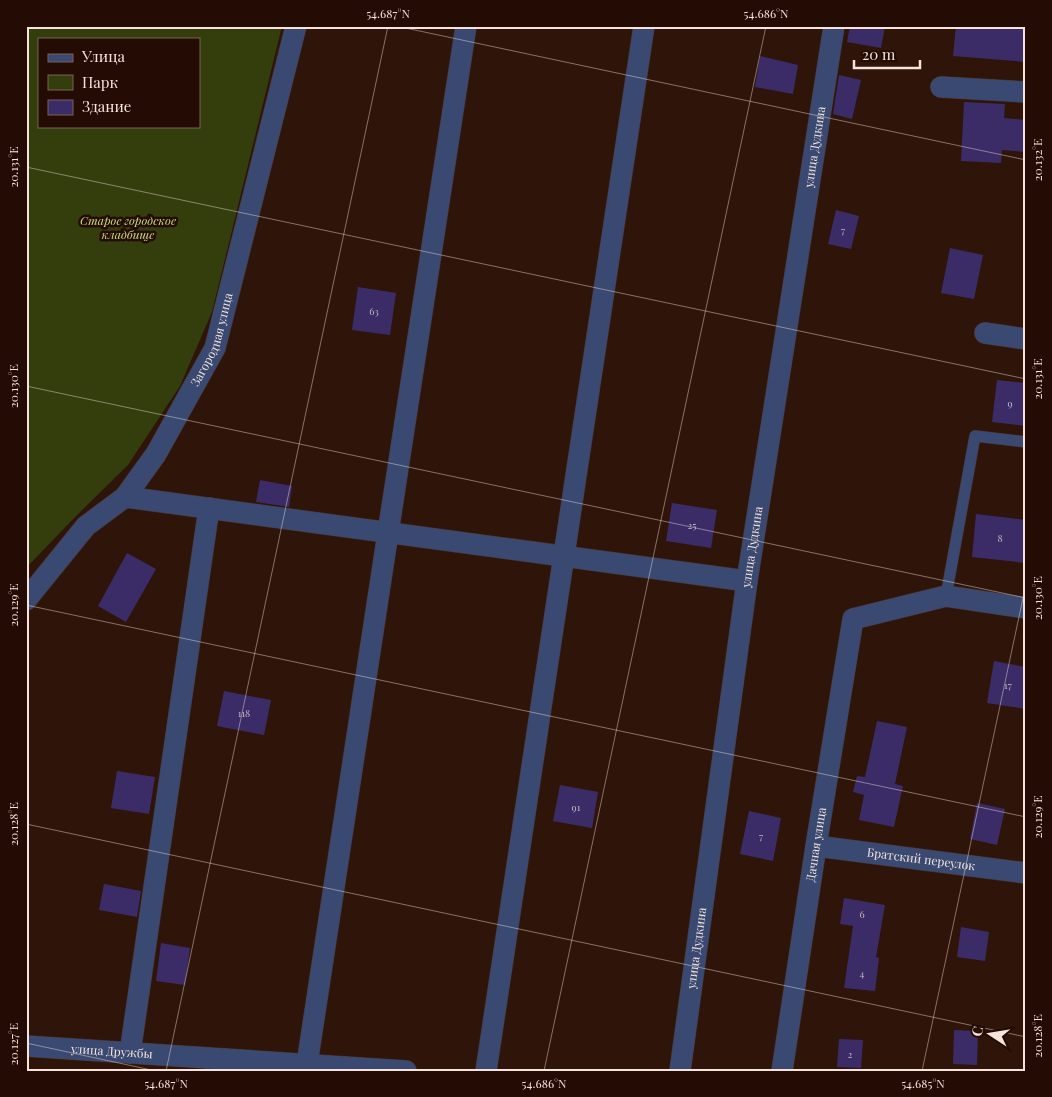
<svg xmlns="http://www.w3.org/2000/svg" width="1052" height="1097" font-family="'Playfair Display',serif">
	<style>
		.green { fill: #343e0c; fill-rule: evenodd }
		.building { fill: #3b2c67 }
		.lines { fill: none; stroke-linecap: round; stroke-linejoin: round }
		.service-casing { stroke: #4b3127; stroke-width: 12 }
		.minor-casing { stroke: #4b3127; stroke-width: 22 }
		.service { stroke: #394972; stroke-width: 11 }
		.minor { stroke: #394972; stroke-width: 21 }
		.ticks { fill: none; stroke: #f6e3db; stroke-width: 1; stroke-opacity: 0.45 }
		.labels { text-anchor: middle; stroke-width: 5; stroke-linejoin: round; paint-order: stroke }
		.number-label { font-size: 10px; fill: #c7b5be }
		.street-label { font-size: 12px; fill: #f6e3db; stroke: #240b03 }
		.park-label { font-size: 12px; font-style: italic; fill: #c4dd79; stroke: #240b03 }
		.neatline { fill: none; stroke: #f6e3db; stroke-width: 2 }
		.ticks-label { font-size: 12px; text-anchor: middle; fill: #f6e3db }
	</style>
	<rect width="100%" height="100%" fill="#2f140a"/>
	<path class="green" d="M26,26H282L212,312L180,386L128,465L77,515L26,568ZM39,39H199V126H39Z"/>
	<g class="building">
		<polygon points="850,26 885,26 881,48 847,42"/>
		<polygon points="956,26 1026,26 1026,62 953,56"/>
		<polygon points="760,56 798,65 793,94 755,87"/>
		<polygon points="839,75 861,80 852,119 833,114"/>
		<polygon points="964,102 1005,104 1004,118 1026,120 1026,152 1002,150 1001,163 961,161"/>
		<polygon points="836,210 859,216 851,249 828,244"/>
		<polygon points="950,248 983,255 974,299 941,293"/>
		<polygon points="358,287 396,293 390,335 352,330"/>
		<polygon points="997,380 1026,383 1026,426 992,422"/>
		<polygon points="260,480 292,486 289,507 256,502"/>
		<polygon points="672,503 717,510 711,548 666,541"/>
		<polygon points="976,514 1026,520 1026,563 972,557"/>
		<polygon points="127,553 156,569 126,622 98,606"/>
		<polygon points="994,661 1026,667 1026,709 987,703"/>
		<polygon points="224,691 271,700 264,735 217,726"/>
		<polygon points="877,721 907,727 895,784 903,786 894,827 859,820 864,795 853,792 857,776 865,777"/>
		<polygon points="117,771 155,777 149,814 111,808"/>
		<polygon points="560,785 598,792 592,828 553,821"/>
		<polygon points="977,803 1005,809 997,845 970,839"/>
		<polygon points="749,811 781,818 773,861 740,854"/>
		<polygon points="104,884 141,891 137,917 99,910"/>
		<polygon points="844,898 885,905 876,957 879,958 875,991 844,988 853,926 840,924"/>
		<polygon points="961,927 989,932 985,961 957,957"/>
		<polygon points="161,943 190,948 185,985 156,981"/>
		<polygon points="954,1030 978,1031 977,1065 953,1064"/>
		<polygon points="839,1039 863,1040 861,1068 837,1067"/>
	</g>
	<g class="lines">
		<g class="service-casing">
			<polyline id="service" points="946,596 975,436 1026,442"/>
		</g>
		<g class="minor-casing">
			<g id="minor">
				<polyline points="941,87 1026,92"/>
				<polyline points="985,333 1026,339"/>
				<polyline points="125,497 747,581"/>
				<path id="s1" d="M26,600L86,526L125,497L156,454L215,348L296,26"/>
				<path id="s2" d="M816,846L1026,873"/>
				<path id="s3" d="M26,1046L406,1071"/>
				<polyline points="130,1053 209,508"/>
				<polyline points="307,1064 388,533 466,26"/>
				<polyline points="486,1071 644,26"/>
				<path id="s4" d="M680,1071L747,581L834,26"/>
				<path id="s5" d="M782,1071L816,846L853,619L946,596L1026,608"/>
			</g>
		</g>
		<use href="#service" class="service"/>
		<use href="#minor" class="minor"/>
	</g>
	<path class="ticks" d="M396,26L1026,160M26,167L1026,379M26,386L1026,598M26,605L1026,817M26,824L1026,1037M26,1043L156,1071M166,1071L388,26M544,1071L766,26M922,1071L1026,584"/>
	<g class="labels">
		<g class="number-label">
			<text x="843" y="234">7</text>
			<text x="374" y="315">63</text>
			<text x="1010" y="407">9</text>
			<text x="692" y="529">25</text>
			<text x="1000" y="542">8</text>
			<text x="1008" y="689">17</text>
			<text x="244" y="717">118</text>
			<text x="576" y="811">91</text>
			<text x="761" y="840">7</text>
			<text x="862" y="918">6</text>
			<text x="862" y="977">4</text>
			<text x="850" y="1058">2</text>
		</g>
		<g class="street-label">
			<text dy="4" stroke="none"><textPath href="#s4" startOffset="934">улица Дудкина</textPath></text>
			<text dy="4" stroke="none"><textPath href="#s1" startOffset="325">Загородная улица</textPath></text>
			<text dy="4" stroke="none"><textPath href="#s4" startOffset="529">улица Дудкина</textPath></text>
			<text dy="4" stroke="none"><textPath href="#s5" startOffset="229">Дачная улица</textPath></text>
			<text dy="4" stroke="none"><textPath href="#s2" startOffset="106">Братский переулок</textPath></text>
			<text dy="4" stroke="none"><textPath href="#s4" startOffset="124">улица Дудкина</textPath></text>
			<text dy="4" stroke="none"><textPath href="#s3" startOffset="86">улица Дружбы</textPath></text>
		</g>
		<g class="park-label">
			<text x="128" y="225">Старое городское<tspan x="128" dy="14">кладбище</tspan></text>
		</g>
	</g>
	<rect width="1052" height="1097" fill="none" stroke="#240b03" stroke-width="55"/>
	<rect x="38" y="38" width="162" height="90" fill="#240b03" stroke="#786159"/>
	<rect x="48" y="54" width="25" height="8" fill="#394972" stroke="#786159"/>
	<text x="82" y="62" font-size="15" fill="#f6e3db">Улица</text>
	<rect x="48" y="75" width="25" height="15" fill="#343e0c" stroke="#786159"/>
	<text x="82" y="88" font-size="15" fill="#f6e3db">Парк</text>
	<rect x="48" y="100" width="25" height="15" fill="#3b2c67" stroke="#786159"/>
	<text x="82" y="112" font-size="15" fill="#f6e3db">Здание</text>
	<g transform="translate(990 1034) rotate(282)" stroke="#240b03" stroke-width="4" paint-order="stroke">
	<path d="M0-4L9 19L0 12L-9 19Z" fill="#f6e3db"/>
	<text y="-8" font-size="14" font-weight="bold" text-anchor="middle" fill="#f6e3db">С</text>
	</g>
	<path d="M854 60v8h66v-8" fill="none" stroke="#f6e3db" stroke-width="2.5"/>
	<text x="862" y="60" font-size="15" fill="#f6e3db" stroke="#240b03" stroke-width="4" paint-order="stroke">20 m</text>
	<rect x="28" y="28" width="996" height="1042" class="neatline"/>
	<g class="ticks-label">
		<text x="388" y="18">54.687°N</text>
		<text x="766" y="18">54.686°N</text>
		<text transform="translate(1038 160) rotate(-90)" y="4">20.132°E</text>
		<text transform="translate(14 167) rotate(-90)" y="4">20.131°E</text>
		<text transform="translate(1038 379) rotate(-90)" y="4">20.131°E</text>
		<text transform="translate(14 386) rotate(-90)" y="4">20.130°E</text>
		<text transform="translate(1038 598) rotate(-90)" y="4">20.130°E</text>
		<text transform="translate(14 605) rotate(-90)" y="4">20.129°E</text>
		<text transform="translate(1038 817) rotate(-90)" y="4">20.129°E</text>
		<text transform="translate(14 824) rotate(-90)" y="4">20.128°E</text>
		<text transform="translate(1038 1036) rotate(-90)" y="4">20.128°E</text>
		<text transform="translate(14 1044) rotate(-90)" y="4">20.127°E</text>
		<text x="166" y="1088">54.687°N</text>
		<text x="544" y="1088">54.686°N</text>
		<text x="923" y="1088">54.685°N</text>
	</g>
</svg>
